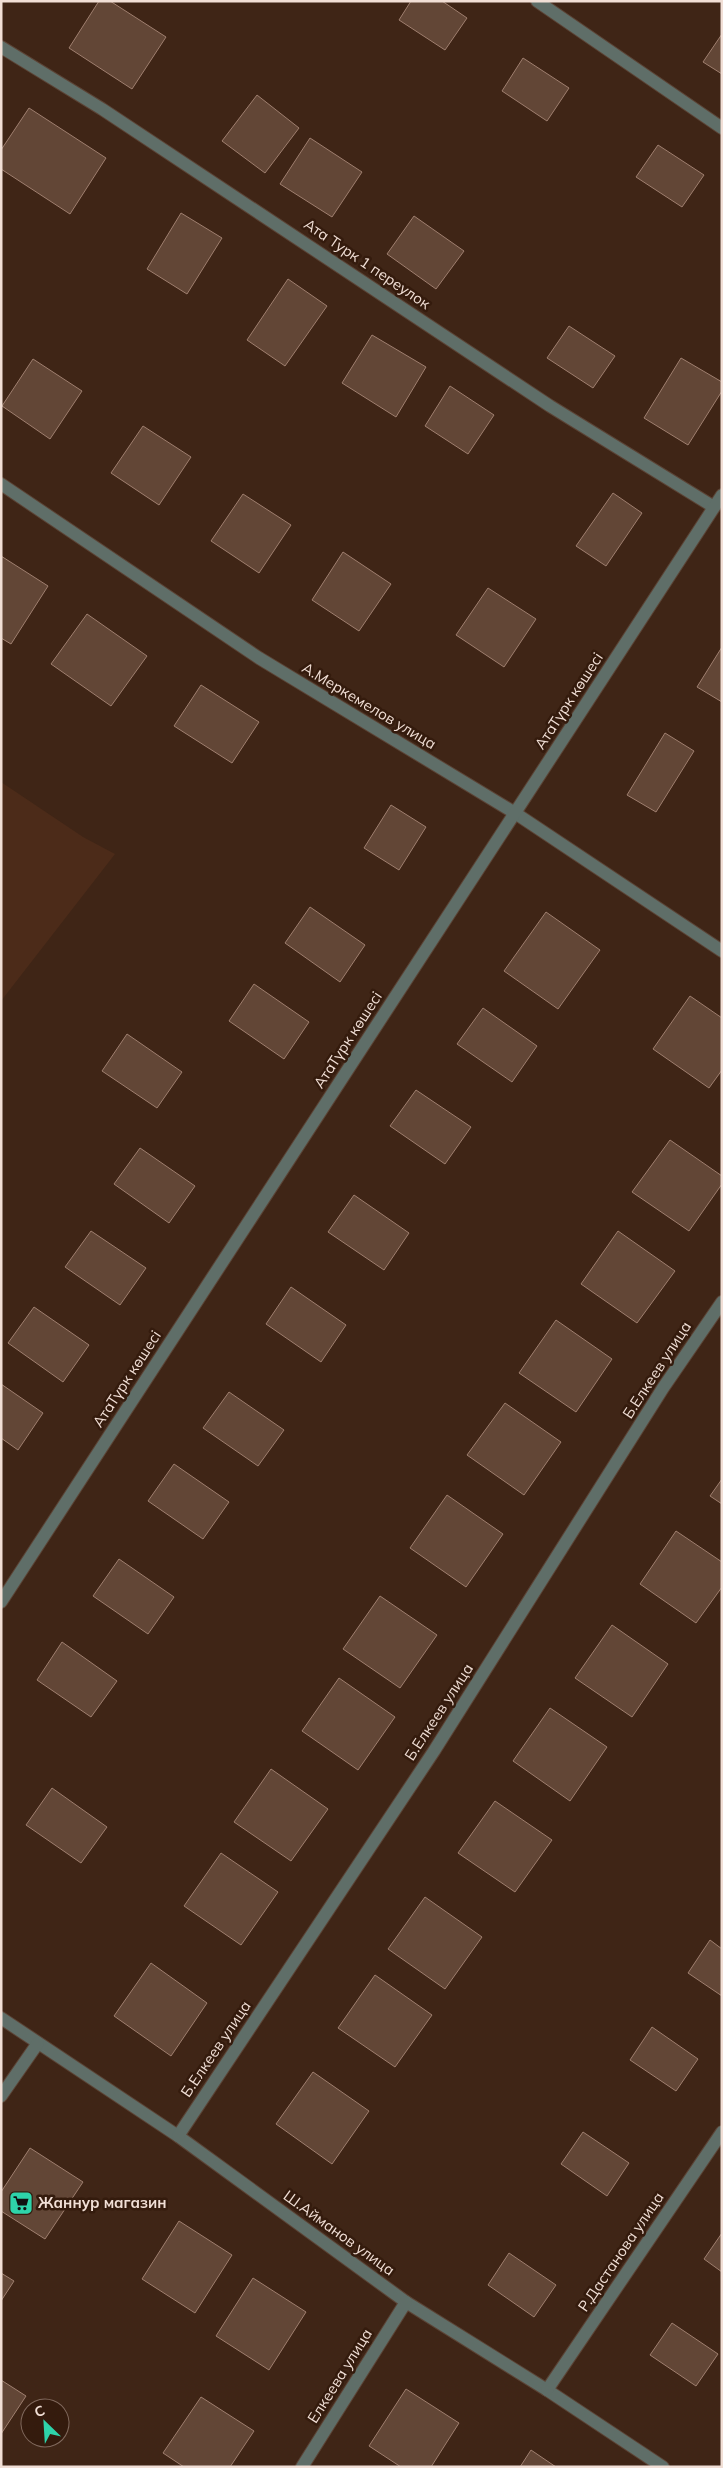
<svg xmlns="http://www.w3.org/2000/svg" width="723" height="2468" font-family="Mulish,sans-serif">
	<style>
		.built { fill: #4c2b19 }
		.building { fill: #624636; stroke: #9f7f6f }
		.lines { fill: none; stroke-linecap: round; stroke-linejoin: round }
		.street-casing { stroke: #5b4335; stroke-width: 14 }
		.street { stroke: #5f6e68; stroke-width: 12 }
		.labels { text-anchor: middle; stroke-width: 5; stroke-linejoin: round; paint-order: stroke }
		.street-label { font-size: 15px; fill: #f1dfd6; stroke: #341b0d }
		.poi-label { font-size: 15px; font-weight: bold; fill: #f1dfd6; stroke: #341b0d; text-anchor: start }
	</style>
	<rect width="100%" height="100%" fill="#3f2516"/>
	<polygon class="built" points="1,782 83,837 115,854 1,1001"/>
	<g class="building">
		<polygon points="99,1 110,1 166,37 132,89 69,48"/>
		<polygon points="411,1 442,1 467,18 445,50 399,20"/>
		<polygon points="722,34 722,74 703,62"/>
		<polygon points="523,58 569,88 547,121 502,91"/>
		<polygon points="257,95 299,128 265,173 222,141"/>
		<polygon points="29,108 106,158 70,214 1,169 1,150"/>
		<polygon points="310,138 362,172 332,217 280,184"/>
		<polygon points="658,145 704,175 682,207 636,177"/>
		<polygon points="181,213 222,238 187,294 147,269"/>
		<polygon points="414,216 464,251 436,289 387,254"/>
		<polygon points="288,279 327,306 285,366 247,340"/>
		<polygon points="569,326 615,356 593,388 547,358"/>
		<polygon points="372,335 426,367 396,417 342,383"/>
		<polygon points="681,358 722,382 722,391 688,445 644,418"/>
		<polygon points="33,359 82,391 50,439 2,406"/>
		<polygon points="450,386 494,415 468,454 425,426"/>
		<polygon points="143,426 191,457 159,505 111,473"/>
		<polygon points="613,493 642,513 606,566 576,546"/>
		<polygon points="243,494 291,525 259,573 211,541"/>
		<polygon points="343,552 391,584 359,631 312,600"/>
		<polygon points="1,556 48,586 11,644 1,638"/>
		<polygon points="488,588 536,619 504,667 456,635"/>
		<polygon points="87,614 147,656 111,706 51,664"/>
		<polygon points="722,647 722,702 697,687"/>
		<polygon points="201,685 259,722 232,763 174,726"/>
		<polygon points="665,733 694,751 656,812 627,795"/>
		<polygon points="391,805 426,827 399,870 364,848"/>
		<polygon points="310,907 365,945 340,982 285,943"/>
		<polygon points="546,912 600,950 558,1009 504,971"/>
		<polygon points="254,984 309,1022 284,1059 229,1021"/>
		<polygon points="690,996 722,1018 722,1070 709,1088 653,1049"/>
		<polygon points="483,1008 537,1046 512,1082 457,1044"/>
		<polygon points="127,1034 182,1072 157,1108 102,1071"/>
		<polygon points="416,1090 471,1127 445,1164 390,1126"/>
		<polygon points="670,1140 722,1176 722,1184 689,1231 632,1192"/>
		<polygon points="140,1148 195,1186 169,1223 114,1184"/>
		<polygon points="354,1195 409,1233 384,1270 328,1232"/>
		<polygon points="91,1231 146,1268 120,1305 65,1267"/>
		<polygon points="618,1231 675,1271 637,1323 581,1284"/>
		<polygon points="291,1287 346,1325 321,1362 266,1324"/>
		<polygon points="34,1307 89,1345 63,1382 8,1343"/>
		<polygon points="556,1320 612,1359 576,1412 519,1373"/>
		<polygon points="1,1384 43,1413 18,1450 1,1438"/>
		<polygon points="229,1392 284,1430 258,1466 203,1428"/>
		<polygon points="505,1403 561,1442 524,1495 467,1455"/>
		<polygon points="174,1464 229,1502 203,1539 148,1501"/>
		<polygon points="722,1479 722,1504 710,1496"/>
		<polygon points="447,1495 503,1534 466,1587 410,1548"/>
		<polygon points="676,1531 722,1562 722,1587 696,1623 640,1584"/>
		<polygon points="119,1559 174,1597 148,1634 93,1596"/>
		<polygon points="380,1596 437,1635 400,1688 343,1649"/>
		<polygon points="612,1625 668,1664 632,1717 575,1678"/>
		<polygon points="62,1642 117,1681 91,1717 37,1680"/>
		<polygon points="339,1678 395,1717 358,1770 302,1731"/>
		<polygon points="550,1708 607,1747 570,1801 513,1761"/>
		<polygon points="271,1769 328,1809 291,1861 234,1822"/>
		<polygon points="52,1788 107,1827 81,1863 26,1825"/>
		<polygon points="495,1801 552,1840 515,1892 458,1853"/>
		<polygon points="221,1853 278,1892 241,1945 184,1906"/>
		<polygon points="425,1897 482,1937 445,1989 388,1949"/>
		<polygon points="710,1940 722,1949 722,1996 688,1973"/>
		<polygon points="151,1963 207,2003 171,2056 114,2016"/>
		<polygon points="375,1975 432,2015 395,2067 338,2028"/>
		<polygon points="652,2027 698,2059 676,2091 630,2060"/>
		<polygon points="313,2072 369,2111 332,2164 276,2124"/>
		<polygon points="583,2132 629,2163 607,2196 561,2164"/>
		<polygon points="30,2148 83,2182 45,2239 1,2211 1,2192"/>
		<polygon points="179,2221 232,2255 195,2313 142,2279"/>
		<polygon points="722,2233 722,2272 704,2259"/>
		<polygon points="509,2253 556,2285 534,2317 488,2285"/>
		<polygon points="1,2273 14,2281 1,2301"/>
		<polygon points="253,2278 306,2312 269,2370 216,2336"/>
		<polygon points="672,2323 718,2354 696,2386 650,2355"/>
		<polygon points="1,2380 26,2396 1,2434"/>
		<polygon points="406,2389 459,2423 431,2467 401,2467 369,2446"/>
		<polygon points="201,2397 254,2431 230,2467 184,2467 163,2453"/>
		<polygon points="531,2450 556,2467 520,2467"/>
	</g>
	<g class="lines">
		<g class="street-casing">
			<g id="street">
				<polyline points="537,1 722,128"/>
				<polyline points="1,47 102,109 550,406 714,507"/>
				<polyline points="1,484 259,658 515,813 722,951"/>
				<polyline points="1,1602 722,495"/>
				<polyline points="1,2018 178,2136 406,2302 547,2390 663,2467"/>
				<polyline points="1,2096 38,2043"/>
				<polyline points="178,2136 434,1751 663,1388 722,1302"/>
				<polyline points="547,2390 722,2132"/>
				<polyline points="302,2467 406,2302"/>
			</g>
		</g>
		<use href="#street" class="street"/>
	</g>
	<defs>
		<g id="supermarket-square" transform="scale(1.25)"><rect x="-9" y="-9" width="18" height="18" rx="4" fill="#2ed4aa" stroke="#341b0d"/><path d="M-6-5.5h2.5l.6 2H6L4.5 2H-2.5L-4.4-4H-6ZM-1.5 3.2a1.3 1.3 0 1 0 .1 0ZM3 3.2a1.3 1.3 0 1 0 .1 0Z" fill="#111"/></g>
	</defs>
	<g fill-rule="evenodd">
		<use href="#supermarket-square" x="21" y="2203"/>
	</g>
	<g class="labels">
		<g class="street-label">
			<text transform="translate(367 264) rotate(34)" y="5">Ата Турк 1 переулок</text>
			<text transform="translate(569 701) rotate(-57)" y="5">АтаТүрк көшесі</text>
			<text transform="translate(369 706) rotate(31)" y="5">А.Меркемелов улица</text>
			<text transform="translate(348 1040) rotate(-57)" y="5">АтаТүрк көшесі</text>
			<text transform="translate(657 1370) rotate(-57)" y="5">Б.Елкеев улица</text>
			<text transform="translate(127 1379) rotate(-57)" y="5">АтаТүрк көшесі</text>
			<text transform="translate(439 1712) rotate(-57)" y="5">Б.Елкеев улица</text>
			<text transform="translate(216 2049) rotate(-56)" y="5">Б.Елкеев улица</text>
			<text transform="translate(339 2233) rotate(36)" y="5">Ш.Айманов улица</text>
			<text transform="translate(621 2252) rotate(-56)" y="5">Р.Дастанова улица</text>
			<text transform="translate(340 2376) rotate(-58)" y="5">Елкеева улица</text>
		</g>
		<g class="poi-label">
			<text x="38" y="2208">Жаннур магазин</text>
		</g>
	</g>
	<rect width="723" height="2468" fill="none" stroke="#f1dfd6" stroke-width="5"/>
	<g transform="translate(45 2423) rotate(335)"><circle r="24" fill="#341b0d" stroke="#80695d"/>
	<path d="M0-4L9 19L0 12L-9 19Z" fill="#2ed4aa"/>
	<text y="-8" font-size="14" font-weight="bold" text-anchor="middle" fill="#f1dfd6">С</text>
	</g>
</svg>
